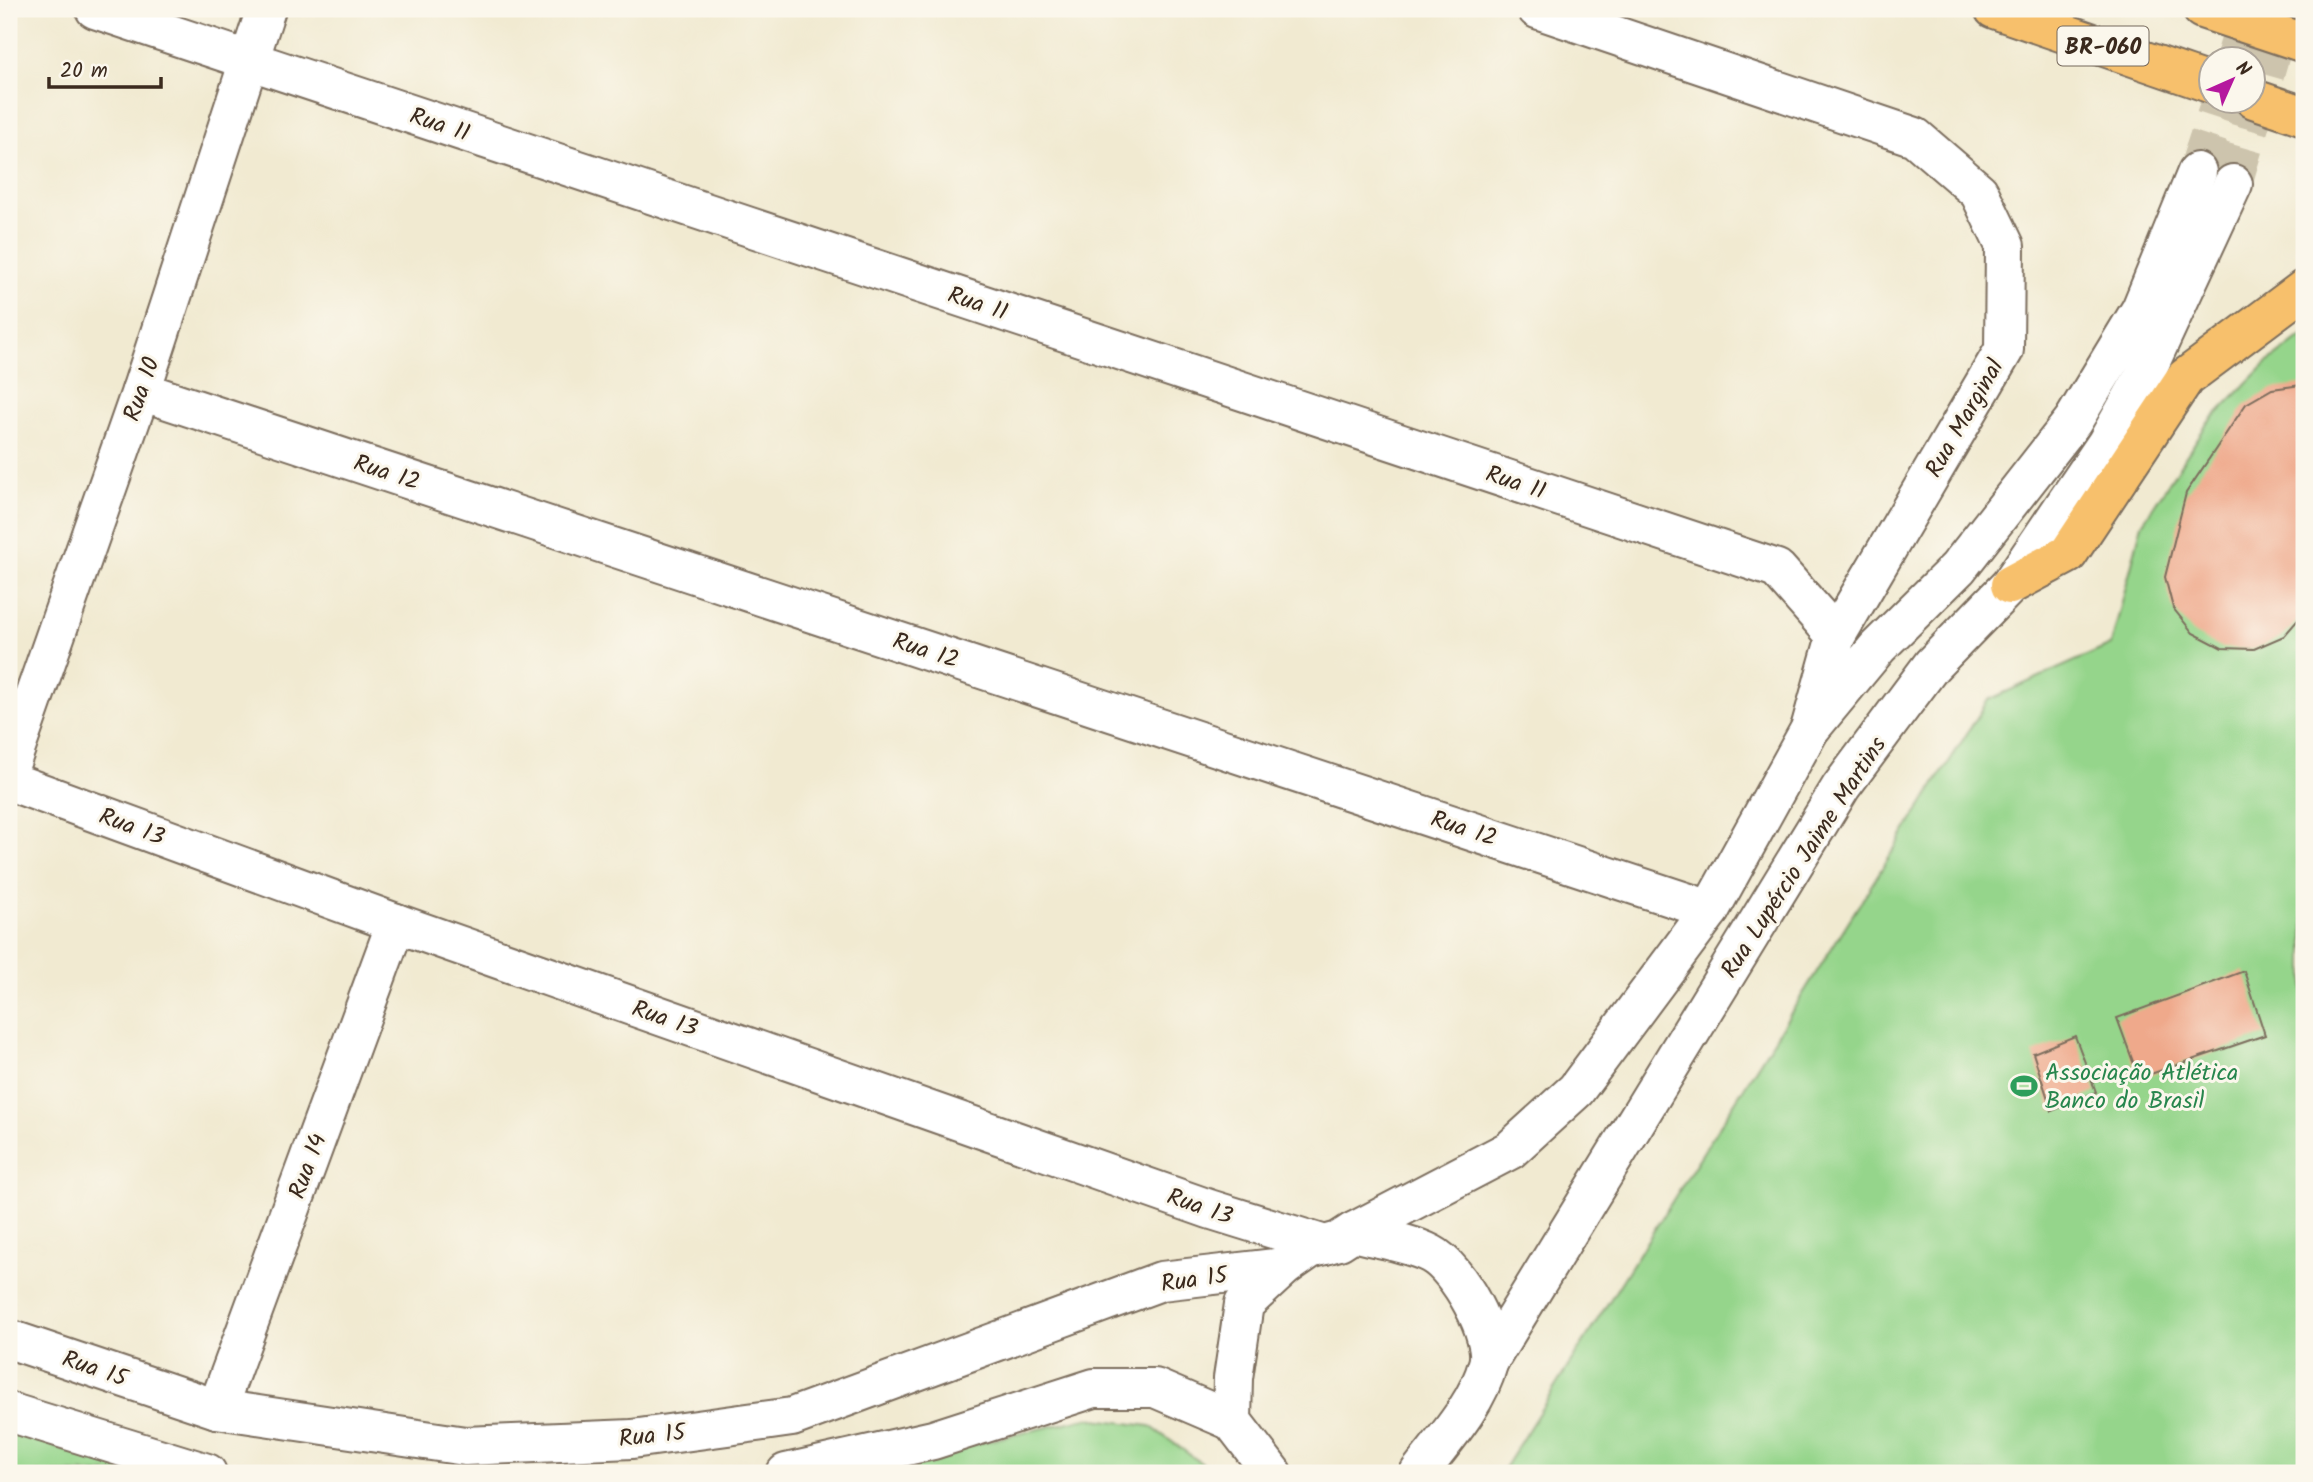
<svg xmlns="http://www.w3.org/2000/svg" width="2313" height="1482" font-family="Kalam,sans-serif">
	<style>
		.green { fill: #95d58b; stroke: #688054; stroke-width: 2 }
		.building { fill: #efa98b }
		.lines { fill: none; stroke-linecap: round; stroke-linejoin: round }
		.tertiary-tunnel { stroke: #cdc4ad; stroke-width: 38; stroke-dasharray: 38 19; stroke-linecap: butt }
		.minor-casing { stroke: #7b6d5d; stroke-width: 42 }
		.tertiary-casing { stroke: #7b6d5d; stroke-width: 42 }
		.motorway-casing { stroke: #7b6d5d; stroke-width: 42 }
		.minor { stroke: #fff; stroke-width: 38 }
		.tertiary { stroke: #fff; stroke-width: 38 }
		.motorway { stroke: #f7c06c; stroke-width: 38 }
		.labels { text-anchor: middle; stroke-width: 6; stroke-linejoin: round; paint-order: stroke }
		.shield { fill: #fbf7ec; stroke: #75685c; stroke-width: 2 }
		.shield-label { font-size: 23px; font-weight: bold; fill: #3b2a1e }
		.street-label { font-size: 24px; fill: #3b2a1e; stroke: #fbf7ec }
		.leisure-label { font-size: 24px; fill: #27864d; stroke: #fbf7ec; text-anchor: start }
	</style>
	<rect width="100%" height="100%" fill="#fbf7ec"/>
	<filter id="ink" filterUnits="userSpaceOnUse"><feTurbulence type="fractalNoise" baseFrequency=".0143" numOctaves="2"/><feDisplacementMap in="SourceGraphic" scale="14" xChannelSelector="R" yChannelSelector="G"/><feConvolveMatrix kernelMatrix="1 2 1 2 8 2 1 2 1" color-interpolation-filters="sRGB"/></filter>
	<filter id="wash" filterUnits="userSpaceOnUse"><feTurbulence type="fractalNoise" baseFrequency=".00686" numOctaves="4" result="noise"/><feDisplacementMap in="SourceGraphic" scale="28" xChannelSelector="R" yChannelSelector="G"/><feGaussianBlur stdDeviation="1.57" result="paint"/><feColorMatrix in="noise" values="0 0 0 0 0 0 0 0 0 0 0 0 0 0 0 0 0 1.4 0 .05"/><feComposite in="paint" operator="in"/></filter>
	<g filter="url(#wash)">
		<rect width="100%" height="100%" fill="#f1ead1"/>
		<g class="green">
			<polygon points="2304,335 2304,1473 1501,1473 1988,700 2111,645 2142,524 2207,424 2266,364"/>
			<polygon points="1087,1418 1150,1426 1204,1465 1206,1473 848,1473"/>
			<polygon points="9,1431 137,1473 9,1473"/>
		</g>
		<g id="blocks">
			<g class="building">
				<polygon points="2301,385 2304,386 2304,613 2284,636 2254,649 2222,648 2193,633 2173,608 2165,577 2186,493 2246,404 2272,389"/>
				<polygon points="2244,971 2265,1035 2139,1078 2117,1018"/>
				<polygon points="2075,1036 2096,1092 2052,1111 2033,1053"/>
			</g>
		</g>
	</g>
	<g filter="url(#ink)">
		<use href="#blocks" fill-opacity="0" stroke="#7b6d5d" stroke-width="2"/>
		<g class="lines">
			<g class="tertiary-tunnel">
				<polyline points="2234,60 2250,9"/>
				<polyline points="2197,172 2220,102"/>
				<polyline points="2233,184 2284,9"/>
			</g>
			<g class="minor-casing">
				<g id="minor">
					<polyline points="95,9 1777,569 1836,636"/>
					<polyline points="1537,9 1915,137 1979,192 2005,246 2004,350 1836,636 1810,729"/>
					<polyline points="141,391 1710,910"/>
					<polyline points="9,768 141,391 266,9"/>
					<polyline points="9,781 396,923 1209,1209 1325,1245"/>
					<polyline points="217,1409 396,923"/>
				</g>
			</g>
			<g class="tertiary-casing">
				<g id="tertiary">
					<polyline points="1353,1232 1510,1150 1576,1090 1710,910 1810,729 1878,647 1958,568 2073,421 2141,309 2197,172"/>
					<polyline points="9,1339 217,1409 465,1446 632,1439 792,1417 1161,1281 1284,1267"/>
					<polyline points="1489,1361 1841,787 1932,665 2010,585 2106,444 2143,378 2233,184"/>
					<polyline points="9,1412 207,1473"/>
					<polyline points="786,1473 933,1440 1094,1388 1155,1388 1232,1421"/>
					<path d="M1272,1473L1232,1421L1233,1378L1244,1304L1284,1267L1310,1249L1339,1241L1353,1232C1378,1239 1408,1242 1431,1254C1457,1267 1496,1336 1488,1364C1477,1405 1444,1440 1419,1473"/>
				</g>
			</g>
			<g class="motorway-casing">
				<g id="motorway">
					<polyline points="1994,9 2212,84"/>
					<polyline points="2202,9 2304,43"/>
					<polyline points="2254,99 2304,116"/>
					<polyline points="2010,585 2068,554 2185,378 2304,289"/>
				</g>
			</g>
			<use href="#minor" class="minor"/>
			<use href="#tertiary" class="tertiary"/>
			<use href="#motorway" class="motorway"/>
		</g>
	</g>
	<defs>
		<g id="stadium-bare" transform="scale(2.1)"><path d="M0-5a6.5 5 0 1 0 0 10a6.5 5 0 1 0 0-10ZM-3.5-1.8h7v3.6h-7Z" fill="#2e9e5b" stroke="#fbf7ec" stroke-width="2.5" paint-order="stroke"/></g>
	</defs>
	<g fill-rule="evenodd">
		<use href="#stadium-bare" x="2024" y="1086"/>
	</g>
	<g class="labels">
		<rect class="shield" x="2057.5" y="26.5" width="91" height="39" rx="5"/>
		<g class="shield-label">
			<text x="2103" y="54">BR-060</text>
		</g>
		<g class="street-label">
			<text transform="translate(440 124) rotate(18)" y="8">Rua 11</text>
			<text transform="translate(978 303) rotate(18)" y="8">Rua 11</text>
			<text transform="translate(141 389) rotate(-71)" y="8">Rua 10</text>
			<text transform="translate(1964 418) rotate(-60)" y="8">Rua Marginal</text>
			<text transform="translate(387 472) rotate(18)" y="8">Rua 12</text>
			<text transform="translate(1516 482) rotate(18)" y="8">Rua 11</text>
			<text transform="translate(926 650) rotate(18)" y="8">Rua 12</text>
			<text transform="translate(132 826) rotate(20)" y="8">Rua 13</text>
			<text transform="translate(1464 828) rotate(18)" y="8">Rua 12</text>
			<text transform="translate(1803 857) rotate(-57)" y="8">Rua Lupércio Jaime Martins</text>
			<text transform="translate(665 1018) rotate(19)" y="8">Rua 13</text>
			<text transform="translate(307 1166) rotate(-70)" y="8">Rua 14</text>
			<text transform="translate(1200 1206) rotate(19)" y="8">Rua 13</text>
			<text transform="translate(1194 1279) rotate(-8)" y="8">Rua 15</text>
			<text transform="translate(95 1368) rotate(19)" y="8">Rua 15</text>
			<text transform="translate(652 1435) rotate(-6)" y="8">Rua 15</text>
		</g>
		<g class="leisure-label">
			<text x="2045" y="1080">Associação Atlética<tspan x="2045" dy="28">Banco do Brasil</tspan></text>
		</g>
	</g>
	<rect width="2313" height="1482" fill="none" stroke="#fbf7ec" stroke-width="35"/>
	<g transform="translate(2232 80) rotate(45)"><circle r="33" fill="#fbf7ec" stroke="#aea59a" stroke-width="2"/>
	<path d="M0-5L12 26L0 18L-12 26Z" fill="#b5179e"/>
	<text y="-10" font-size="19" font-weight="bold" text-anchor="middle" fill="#3b2a1e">N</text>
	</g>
	<path d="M49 77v10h112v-10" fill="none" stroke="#3b2a1e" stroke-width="3.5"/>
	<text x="60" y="77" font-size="21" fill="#3b2a1e" stroke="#fbf7ec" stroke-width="5" paint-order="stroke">20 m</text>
</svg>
